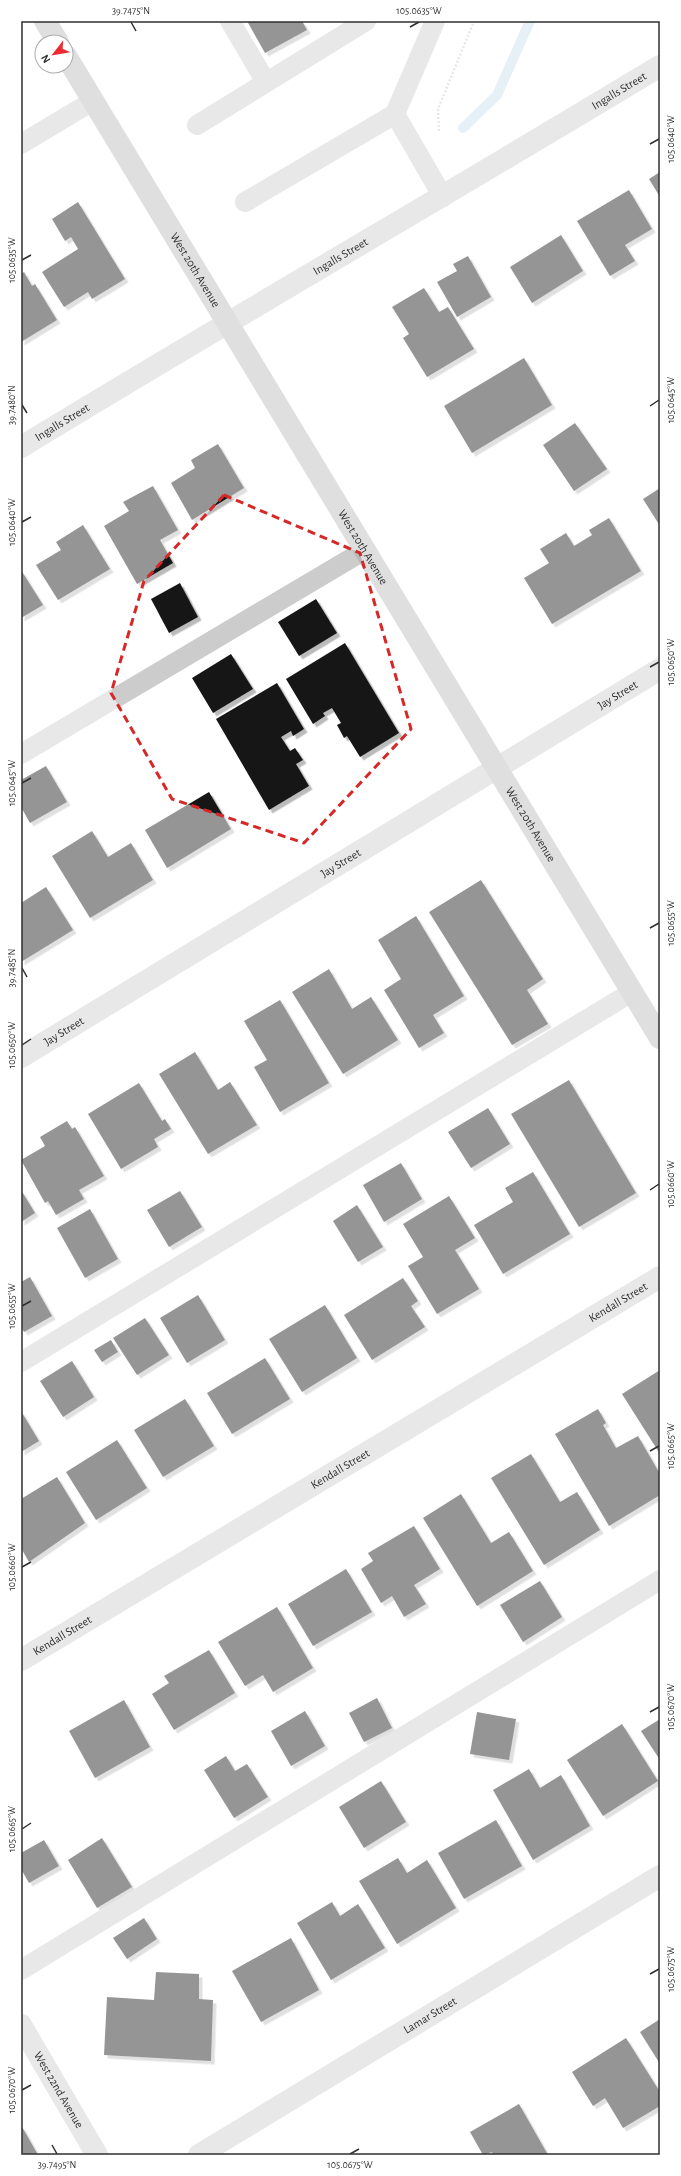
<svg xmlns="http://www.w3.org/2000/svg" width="681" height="2176" font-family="'Alegreya Sans',sans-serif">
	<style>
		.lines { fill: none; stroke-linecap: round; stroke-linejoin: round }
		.stream { stroke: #c8deee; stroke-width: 10 }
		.building { fill: #161616; filter: url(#shadow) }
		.path { stroke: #ccc; stroke-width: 2.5; stroke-dasharray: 2 2; stroke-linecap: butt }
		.lane { stroke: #ccc; stroke-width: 20 }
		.street { stroke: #ccc; stroke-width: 22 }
		.secondary { stroke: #b9b9b9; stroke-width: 22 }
		.marked { fill: none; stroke: #d62828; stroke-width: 3; stroke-dasharray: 8 5; stroke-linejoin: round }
		.ticks { fill: none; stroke: #2f2f2f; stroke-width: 1.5 }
		.labels { text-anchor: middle; stroke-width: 4; stroke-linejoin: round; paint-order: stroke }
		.street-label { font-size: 12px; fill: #2f2f2f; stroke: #fff }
		.neatline { fill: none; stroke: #2f2f2f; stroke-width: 1.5 }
		.ticks-label { font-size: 10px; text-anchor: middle; fill: #2f2f2f }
	</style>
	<defs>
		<filter id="shadow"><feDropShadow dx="3.5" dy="3.5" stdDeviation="0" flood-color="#0004"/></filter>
	</defs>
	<rect width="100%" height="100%" fill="#fff"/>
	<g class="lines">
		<polyline class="stream" points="463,128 497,95 530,21"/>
	</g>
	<g class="building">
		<polygon points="247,21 302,21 307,30 265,53"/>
		<polygon points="660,172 660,197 649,179"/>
		<polygon points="629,190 652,229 625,245 635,261 610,276 577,221"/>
		<polygon points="78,202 125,279 92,299 88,292 64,307 42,272 78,249 71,237 65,241 52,219"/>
		<polygon points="561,235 583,271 532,303 510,267"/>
		<polygon points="468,256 491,297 457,317 437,282 457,271 453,264"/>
		<polygon points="24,272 32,286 35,284 57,320 21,342 21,274"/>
		<polygon points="424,288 439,312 448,307 474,349 427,377 403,338 409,334 392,307"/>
		<polygon points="524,358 552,405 472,453 444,406"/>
		<polygon points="575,423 607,469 574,491 543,445"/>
		<polygon points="218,444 244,488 192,520 171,483 195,468 191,460"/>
		<polygon points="153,486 178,530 160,540 173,563 137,584 104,526 129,511 123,502"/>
		<polygon points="660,488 660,526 643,499"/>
		<polygon points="609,518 641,571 552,624 524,578 549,563 540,549 566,533 574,546 592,535 589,530"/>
		<polygon points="83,525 110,569 58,600 36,565 61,550 56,542"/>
		<polygon points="21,570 43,605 21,618"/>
		<polygon points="180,583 198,617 169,633 151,599"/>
		<polygon points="316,599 337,633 299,656 278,622"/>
		<polygon points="345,643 399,733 360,757 347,736 344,738 337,725 341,723 332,708 323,713 325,716 313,724 286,679"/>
		<polygon points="231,654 253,689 213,713 192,678"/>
		<polygon points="277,683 304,729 293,736 291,731 281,737 290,751 295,748 303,760 296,764 309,786 269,810 216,719"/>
		<polygon points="46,766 67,802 30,823 21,807 21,780"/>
		<polygon points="209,792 231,829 167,868 145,830"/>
		<polygon points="92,831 108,857 131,843 153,880 90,918 52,856"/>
		<polygon points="481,880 543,979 527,990 548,1024 512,1045 429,912"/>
		<polygon points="46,887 73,930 21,962 21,903"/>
		<polygon points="416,916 464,996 433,1015 444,1033 419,1048 384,990 401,979 378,940"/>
		<polygon points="329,969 352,1009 371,997 398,1040 343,1074 292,992"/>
		<polygon points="280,1000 329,1083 280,1112 254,1067 267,1060 244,1021"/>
		<polygon points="195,1052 218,1090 230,1082 257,1125 208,1154 159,1074"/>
		<polygon points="569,1080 636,1193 579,1227 511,1114"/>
		<polygon points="139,1083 162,1121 165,1119 171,1129 154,1139 158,1147 121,1169 88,1114"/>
		<polygon points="488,1108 510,1144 471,1168 448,1132"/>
		<polygon points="67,1121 72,1129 75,1127 104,1176 79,1190 84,1199 56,1215 48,1201 45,1203 21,1160 45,1146 40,1137"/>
		<polygon points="401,1163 422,1199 384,1222 363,1185"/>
		<polygon points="533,1172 570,1234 503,1274 474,1225 513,1202 505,1188"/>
		<polygon points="21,1190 35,1213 21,1222"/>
		<polygon points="180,1191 202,1227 169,1247 147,1210"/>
		<polygon points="449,1196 475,1238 455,1250 479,1289 437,1314 408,1266 423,1257 403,1224"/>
		<polygon points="357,1205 383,1247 358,1262 333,1221"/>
		<polygon points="90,1209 118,1259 85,1278 57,1228"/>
		<polygon points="30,1277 52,1316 24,1332 21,1327 21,1282"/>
		<polygon points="403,1278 418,1301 411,1306 425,1327 372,1360 344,1315"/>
		<polygon points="198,1295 225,1340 187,1363 160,1318"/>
		<polygon points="325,1305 357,1358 302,1392 269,1339"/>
		<polygon points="145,1318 169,1355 137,1375 113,1338"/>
		<polygon points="111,1340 118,1352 102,1362 94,1350"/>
		<polygon points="265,1358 290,1399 232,1434 207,1393"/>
		<polygon points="72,1361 94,1397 63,1417 40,1381"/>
		<polygon points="660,1370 660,1454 622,1394"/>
		<polygon points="185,1399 214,1446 163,1477 134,1430"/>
		<polygon points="598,1409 606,1423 603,1425 616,1448 638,1436 660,1474 660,1495 609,1526 555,1434"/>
		<polygon points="21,1411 39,1441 21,1452"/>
		<polygon points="117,1440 147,1488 96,1520 66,1472"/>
		<polygon points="531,1454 560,1502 577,1492 600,1530 544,1565 491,1478"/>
		<polygon points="57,1477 85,1523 29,1562 21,1548 21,1499"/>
		<polygon points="461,1494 491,1543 509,1532 533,1571 477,1606 423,1518"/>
		<polygon points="414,1526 440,1569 414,1585 426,1604 404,1617 392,1596 381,1603 361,1569 373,1561 368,1553"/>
		<polygon points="346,1569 372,1612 313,1646 288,1604"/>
		<polygon points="540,1581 562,1617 523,1642 500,1605"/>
		<polygon points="277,1607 313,1668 273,1692 263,1675 245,1686 218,1642"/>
		<polygon points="209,1650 235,1693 174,1730 152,1694 169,1683 164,1676"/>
		<polygon points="377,1698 392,1728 364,1742 349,1713"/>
		<polygon points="124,1700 150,1747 95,1778 69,1731"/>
		<polygon points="305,1711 325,1746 291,1766 271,1731"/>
		<polygon points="477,1712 516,1719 509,1760 470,1754"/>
		<polygon points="660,1719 660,1760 641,1731"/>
		<polygon points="622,1724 658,1781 603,1816 567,1760"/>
		<polygon points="226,1756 235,1771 247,1764 268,1797 234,1818 204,1770"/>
		<polygon points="529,1769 540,1788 561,1775 590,1826 533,1860 493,1790"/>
		<polygon points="381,1781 406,1822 364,1848 339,1807"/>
		<polygon points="496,1820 522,1866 464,1899 438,1853"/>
		<polygon points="102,1838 132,1887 97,1908 68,1860"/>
		<polygon points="44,1840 59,1866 29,1883 21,1869 21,1853"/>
		<polygon points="398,1858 407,1873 427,1860 456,1908 397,1944 359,1881"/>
		<polygon points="332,1902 340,1916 358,1904 385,1948 331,1980 297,1923"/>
		<polygon points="144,1918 157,1939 127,1959 113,1938"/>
		<polygon points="291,1938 319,1990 261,2022 232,1971"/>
		<polygon points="156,1972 199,1974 199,1999 213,2000 211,2061 104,2055 107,1997 154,2000"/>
		<polygon points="660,2019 660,2064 640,2032"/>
		<polygon points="626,2038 660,2092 660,2106 623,2128 605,2098 593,2106 572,2072"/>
		<polygon points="519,2104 548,2155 493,2155 492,2152 483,2155 470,2132"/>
		<polygon points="21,2125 38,2155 21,2155"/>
	</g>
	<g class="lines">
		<polyline class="path" points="439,131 438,109 474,21"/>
		<g class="lane">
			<polyline points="230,21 266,82"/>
			<polyline points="435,21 395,114 443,197"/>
			<polyline points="197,125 366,21"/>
			<polyline points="21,144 93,101"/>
			<polyline points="245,202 395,114"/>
			<polyline points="21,754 365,550"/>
			<polyline points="21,1362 632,992"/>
			<polyline points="21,1970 660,1580"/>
		</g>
		<g class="street">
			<path id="s1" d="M21,447C233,318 448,194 660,66"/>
			<path id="s2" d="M21,1057L660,669"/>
			<path id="s3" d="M21,1660L660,1277"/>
			<path id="s4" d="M21,2025L97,2155"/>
			<path id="s5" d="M199,2155L660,1876"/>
		</g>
		<g class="secondary">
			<polyline points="45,21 58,42"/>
			<path id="s6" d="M66,56L660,1038"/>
		</g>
	</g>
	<path d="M0 0H681V2176H0ZM224,495L360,553L411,729L304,843L172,799L111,693L144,581Z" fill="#fff" fill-opacity=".55" fill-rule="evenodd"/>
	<path class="marked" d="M224,495L360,553L411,729L304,843L172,799L111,693L144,581Z"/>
	<path class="ticks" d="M131,22L136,31M410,27L419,22M650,144L659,139M22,260L31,255M22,405L27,413M650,406L659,400M22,522L31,517M650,667L659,662M22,783L31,778M650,928L659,923M22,968L27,977M22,1045L31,1039M650,1190L659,1184M22,1306L31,1301M650,1451L659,1446M22,1567L31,1562M650,1712L659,1707M22,1829L31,1823M650,1974L659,1969M22,2090L31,2085M52,2145L57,2154M350,2154L359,2149"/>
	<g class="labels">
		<g class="street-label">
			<text dy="4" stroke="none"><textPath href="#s1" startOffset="696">Ingalls Street</textPath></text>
			<text dy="4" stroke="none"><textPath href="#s1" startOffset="372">Ingalls Street</textPath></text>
			<text dy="4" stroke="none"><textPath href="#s6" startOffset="250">West 20th Avenue</textPath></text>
			<text dy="4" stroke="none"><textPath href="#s1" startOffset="48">Ingalls Street</textPath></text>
			<text dy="4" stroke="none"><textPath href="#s6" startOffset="574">West 20th Avenue</textPath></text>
			<text dy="4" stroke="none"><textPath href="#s2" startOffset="698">Jay Street</textPath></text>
			<text dy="4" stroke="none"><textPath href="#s6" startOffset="898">West 20th Avenue</textPath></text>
			<text dy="4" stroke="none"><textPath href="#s2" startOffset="374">Jay Street</textPath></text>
			<text dy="4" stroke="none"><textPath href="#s2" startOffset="50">Jay Street</textPath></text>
			<text dy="4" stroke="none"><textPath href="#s3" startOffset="696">Kendall Street</textPath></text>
			<text dy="4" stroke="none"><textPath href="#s3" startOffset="372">Kendall Street</textPath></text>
			<text dy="4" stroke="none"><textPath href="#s3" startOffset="48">Kendall Street</textPath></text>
			<text dy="4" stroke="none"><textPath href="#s5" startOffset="270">Lamar Street</textPath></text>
			<text dy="4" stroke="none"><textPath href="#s4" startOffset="75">West 22nd Avenue</textPath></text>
		</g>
	</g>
	<rect width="681" height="2176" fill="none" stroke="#ffffff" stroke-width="44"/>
	<g transform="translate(54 54) rotate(239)"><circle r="19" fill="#ffffff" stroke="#acacac"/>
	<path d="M0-3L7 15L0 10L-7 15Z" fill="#ee2a33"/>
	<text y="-6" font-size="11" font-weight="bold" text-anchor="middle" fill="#2f2f2f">N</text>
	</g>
	<rect x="22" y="22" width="637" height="2132" class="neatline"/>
	<g class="ticks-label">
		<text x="131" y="14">39.7475°N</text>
		<text x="419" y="14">105.0635°W</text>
		<text transform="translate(670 139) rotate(-90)" y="4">105.0640°W</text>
		<text transform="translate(11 260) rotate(-90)" y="4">105.0635°W</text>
		<text transform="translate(670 400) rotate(-90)" y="4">105.0645°W</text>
		<text transform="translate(11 405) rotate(-90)" y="4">39.7480°N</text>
		<text transform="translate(11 522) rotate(-90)" y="4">105.0640°W</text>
		<text transform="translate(670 662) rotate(-90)" y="4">105.0650°W</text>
		<text transform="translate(11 783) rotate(-90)" y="4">105.0645°W</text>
		<text transform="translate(670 923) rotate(-90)" y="4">105.0655°W</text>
		<text transform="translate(11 968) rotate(-90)" y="4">39.7485°N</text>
		<text transform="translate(11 1045) rotate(-90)" y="4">105.0650°W</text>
		<text transform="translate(670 1184) rotate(-90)" y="4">105.0660°W</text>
		<text transform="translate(11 1306) rotate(-90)" y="4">105.0655°W</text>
		<text transform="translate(670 1446) rotate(-90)" y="4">105.0665°W</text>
		<text transform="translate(11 1567) rotate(-90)" y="4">105.0660°W</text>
		<text transform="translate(670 1707) rotate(-90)" y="4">105.0670°W</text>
		<text transform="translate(11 1829) rotate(-90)" y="4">105.0665°W</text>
		<text transform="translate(670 1969) rotate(-90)" y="4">105.0675°W</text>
		<text transform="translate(11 2090) rotate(-90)" y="4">105.0670°W</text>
		<text x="57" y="2168">39.7495°N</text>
		<text x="350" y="2168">105.0675°W</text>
	</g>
</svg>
